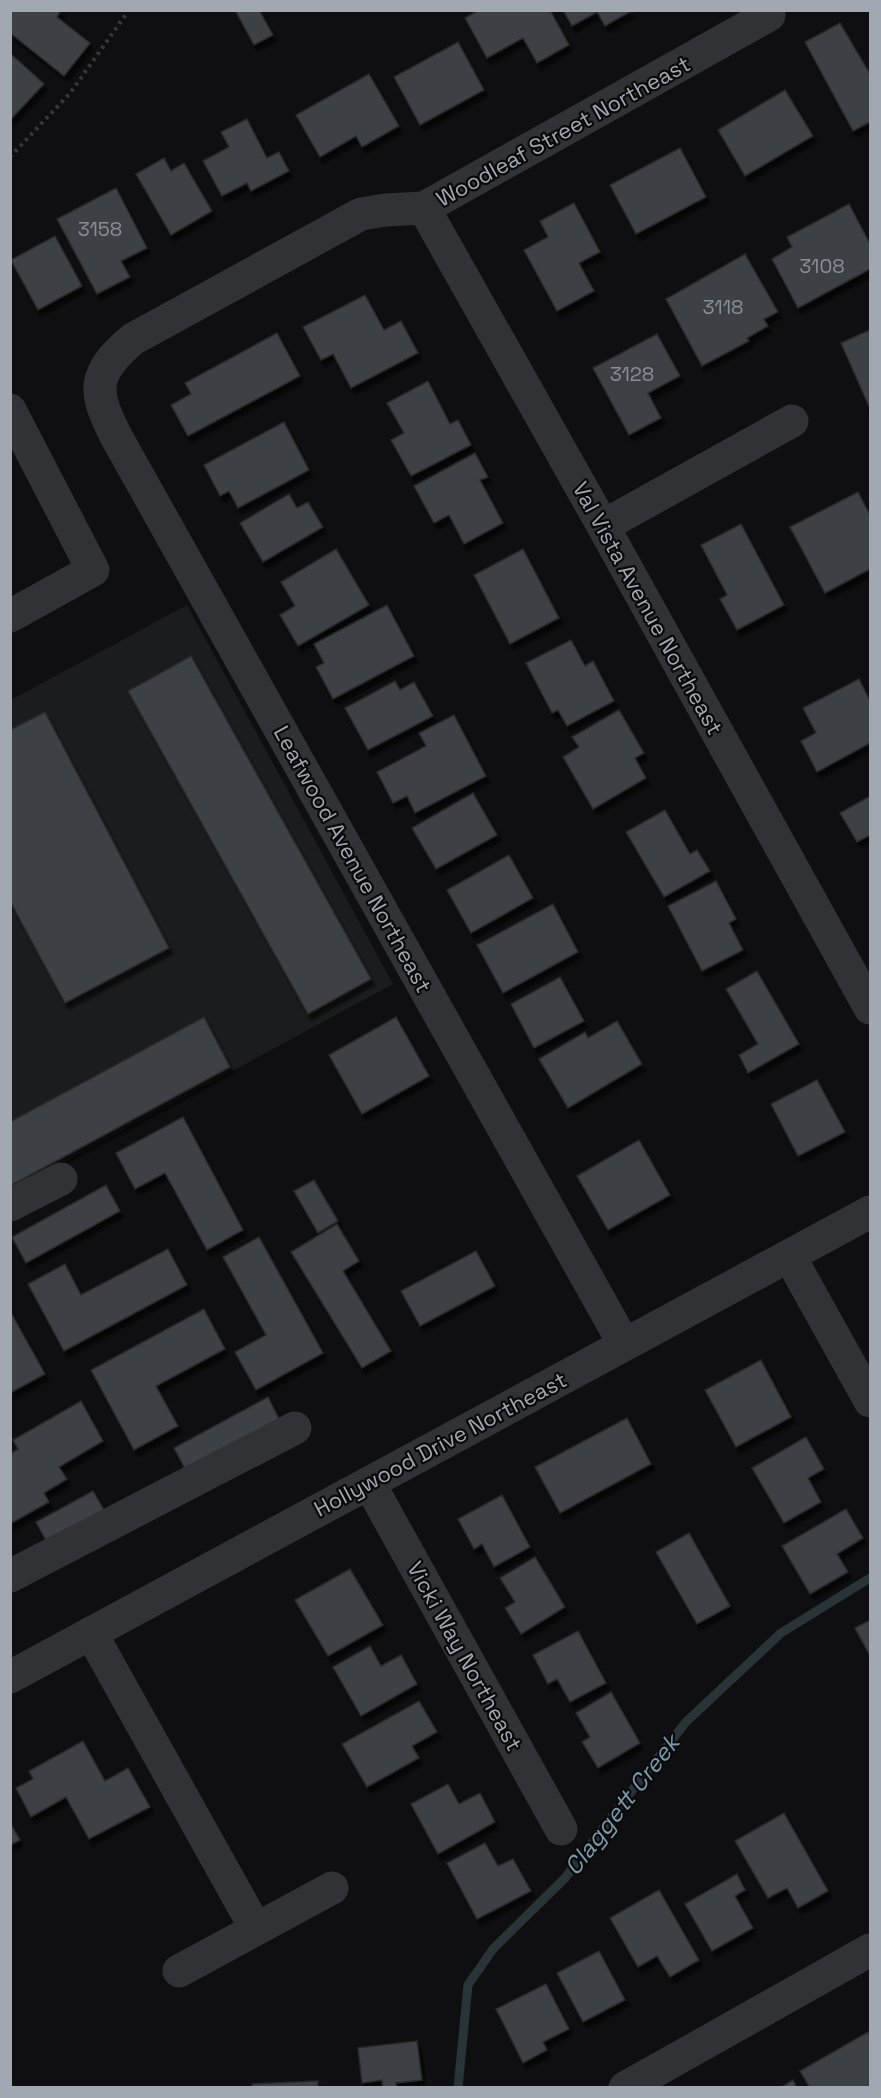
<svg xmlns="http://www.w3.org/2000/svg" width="881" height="2098" font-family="'Space Grotesk',sans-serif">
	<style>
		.built { fill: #1b1c1d }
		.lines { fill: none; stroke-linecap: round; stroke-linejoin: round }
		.stream { stroke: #293438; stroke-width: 9 }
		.building { fill: #3e4044; stroke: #292a2c; stroke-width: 1.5; filter: url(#shadow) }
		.path { stroke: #36393c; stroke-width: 4; stroke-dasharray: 3 4.5; stroke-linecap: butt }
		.minor { stroke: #303235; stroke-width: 33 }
		.labels { text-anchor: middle; stroke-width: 4.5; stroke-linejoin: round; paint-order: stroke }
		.number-label { font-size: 20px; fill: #888e96 }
		.street-label { font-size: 22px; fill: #a1a8b1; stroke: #0a0a0b }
		.water-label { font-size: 24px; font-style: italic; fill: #789bac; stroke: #0a0a0b }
	</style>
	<defs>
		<filter id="shadow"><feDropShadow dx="3.5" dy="6" stdDeviation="1.5" flood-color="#0009"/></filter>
	</defs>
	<rect width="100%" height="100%" fill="#0f0f11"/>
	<polygon class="built" points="187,605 393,984 11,1191 11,700"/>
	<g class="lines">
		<polyline class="stream" points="458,2088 468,1985 493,1949 565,1878 612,1816 686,1722 781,1633 870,1578"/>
	</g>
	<g class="building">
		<polygon points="10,10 61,10 57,17 90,43 64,76 10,33"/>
		<polygon points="235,10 259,10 273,35 254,45"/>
		<polygon points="479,10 550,10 569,45 537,63 523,38 487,58 465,18"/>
		<polygon points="563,10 633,10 605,26 597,12 572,26"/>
		<polygon points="840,23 870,74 870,122 853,131 805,42"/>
		<polygon points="458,42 484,90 420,125 394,77"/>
		<polygon points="10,53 44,84 10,120"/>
		<polygon points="369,74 399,126 362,147 356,136 320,157 296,115"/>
		<polygon points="785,90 813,136 745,176 718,130"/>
		<polygon points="247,119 267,158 279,152 289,171 251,191 247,183 222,196 203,161 229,147 221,132"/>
		<polygon points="680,148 706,197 636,234 610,185"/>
		<polygon points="164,158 171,171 184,163 212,211 171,235 136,174"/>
		<polygon points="116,188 147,248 121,261 130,277 97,294 57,219"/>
		<polygon points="574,203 600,252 579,263 594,291 557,311 524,250 548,237 540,221"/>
		<polygon points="849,204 870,244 870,269 798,308 772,259 792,247 787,237"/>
		<polygon points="55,236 82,286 38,310 11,260"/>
		<polygon points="745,254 778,312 764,319 768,326 747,338 749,341 702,366 666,299"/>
		<polygon points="365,295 384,330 401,321 418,353 351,388 333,354 321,360 303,327"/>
		<polygon points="870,330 870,409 841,343"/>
		<polygon points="277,333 300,376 188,436 171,405 191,394 185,383"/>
		<polygon points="657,334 680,376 648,393 661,418 629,435 593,368"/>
		<polygon points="428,381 450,424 458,420 471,445 411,476 391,440 404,433 387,403"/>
		<polygon points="284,422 309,470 238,508 229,491 220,496 204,465"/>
		<polygon points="475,453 488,477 480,480 503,523 464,544 449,515 434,523 414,486"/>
		<polygon points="858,492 870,515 870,569 825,593 790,527"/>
		<polygon points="289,494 297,508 308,502 323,527 263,562 240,523"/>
		<polygon points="741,524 784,605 737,630 720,599 727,595 701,545"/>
		<polygon points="336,549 369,605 298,646 280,615 295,606 281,582"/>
		<polygon points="523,549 559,618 510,644 474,575"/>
		<polygon points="387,605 414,656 333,699 316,667 324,663 314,644"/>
		<polygon points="571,640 585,666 593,661 614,701 567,726 558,710 552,713 526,663"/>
		<polygon points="191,656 371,979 308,1014 128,691"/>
		<polygon points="859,679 870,701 870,743 817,772 801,741 816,733 803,708"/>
		<polygon points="395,681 400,690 414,682 433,716 368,750 345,708"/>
		<polygon points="619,710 644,753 635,758 646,778 593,809 563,757 579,747 572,737"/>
		<polygon points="45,712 169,948 65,1003 10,901 10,730"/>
		<polygon points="454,715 486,776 415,813 407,796 393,803 377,772 426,746 419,733"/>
		<polygon points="473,793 497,835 436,869 412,828"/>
		<polygon points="870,796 870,835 857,842 840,813"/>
		<polygon points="665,810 690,854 697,850 710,871 664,897 626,832"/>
		<polygon points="509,855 533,898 471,933 447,890"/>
		<polygon points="716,881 736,919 729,923 743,950 702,971 668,906"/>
		<polygon points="553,904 578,952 503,993 477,945"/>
		<polygon points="757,971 799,1044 748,1073 739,1055 758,1044 726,989"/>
		<polygon points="560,977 584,1021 534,1048 511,1004"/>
		<polygon points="204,1017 230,1067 10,1186 10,1122"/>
		<polygon points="396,1017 429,1076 362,1114 329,1055"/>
		<polygon points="617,1021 642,1064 568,1108 539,1059 585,1032 588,1038"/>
		<polygon points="817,1080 845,1132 798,1156 771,1104"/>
		<polygon points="183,1117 243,1230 207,1250 165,1173 135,1189 116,1153"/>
		<polygon points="639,1140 670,1195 608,1230 577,1176"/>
		<polygon points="314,1180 338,1221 318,1233 294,1191"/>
		<polygon points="106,1185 120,1211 26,1263 12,1237"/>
		<polygon points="337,1224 359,1261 343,1271 391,1351 362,1368 291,1252"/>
		<polygon points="259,1237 323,1353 256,1390 235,1352 266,1335 223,1257"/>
		<polygon points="168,1249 187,1285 64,1351 28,1284 65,1264 81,1295"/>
		<polygon points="476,1251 495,1286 420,1326 401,1291"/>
		<polygon points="204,1309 225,1349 156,1386 178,1426 134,1450 91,1370"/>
		<polygon points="10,1311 45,1374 10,1393"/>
		<polygon points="761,1360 791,1417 736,1447 705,1390"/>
		<polygon points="268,1397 281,1423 188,1474 174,1448"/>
		<polygon points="81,1401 103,1441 59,1467 67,1479 44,1493 49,1502 10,1524 10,1454 18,1449 13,1440"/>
		<polygon points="627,1418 651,1464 560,1513 535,1467"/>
		<polygon points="806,1437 824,1469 808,1478 821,1502 784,1523 752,1468"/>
		<polygon points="93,1491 108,1517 50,1548 36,1522"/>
		<polygon points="502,1495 530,1547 494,1567 482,1544 474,1549 458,1519"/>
		<polygon points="846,1509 863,1538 837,1554 848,1572 810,1594 782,1546"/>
		<polygon points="689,1533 730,1606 697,1624 656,1552"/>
		<polygon points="535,1557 565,1607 521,1634 505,1608 515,1602 500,1578"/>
		<polygon points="350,1569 383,1625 328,1656 295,1600"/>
		<polygon points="870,1620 870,1656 855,1628"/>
		<polygon points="578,1631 606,1683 570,1702 557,1679 548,1684 533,1655"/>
		<polygon points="370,1646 381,1666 401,1655 417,1684 361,1716 333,1667"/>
		<polygon points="611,1692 640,1743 598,1768 582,1742 590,1737 576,1713"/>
		<polygon points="419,1701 437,1732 412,1746 419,1758 367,1787 342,1744"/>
		<polygon points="83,1741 105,1781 128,1768 150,1807 89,1839 66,1797 31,1817 16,1788 33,1779 29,1771"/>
		<polygon points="448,1784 459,1804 480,1793 495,1822 438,1854 411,1804"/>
		<polygon points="784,1813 828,1891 798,1908 787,1888 768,1898 735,1841"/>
		<polygon points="10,1823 20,1840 10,1845"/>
		<polygon points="485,1843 498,1866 513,1859 531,1891 477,1919 447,1863"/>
		<polygon points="737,1874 745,1890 735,1896 753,1928 712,1951 685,1904"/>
		<polygon points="659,1890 699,1960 670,1977 657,1956 638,1967 610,1918"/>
		<polygon points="599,1951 625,2000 583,2022 557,1973"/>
		<polygon points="546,1984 569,2029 543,2042 547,2050 523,2063 496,2009"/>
		<polygon points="868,2032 870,2037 870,2088 810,2088 800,2071"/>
		<polygon points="417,2041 422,2080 396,2083 397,2088 383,2088 382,2080 362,2083 358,2048"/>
		<polygon points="793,2080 797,2088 780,2088"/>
		<polygon points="318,2081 318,2088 252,2088 252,2084"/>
	</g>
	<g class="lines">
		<polyline class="path" points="10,157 71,92 129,10"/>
		<g class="minor">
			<polyline points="424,208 603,526 870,1008"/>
			<polyline points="10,410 93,570 10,616"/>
			<polyline points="603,526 792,421"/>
			<polyline points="10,1205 61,1179"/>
			<polyline points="790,1257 870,1401"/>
			<path d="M624,1344L117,438C93,392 91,374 133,339L361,214L385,210L424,208L769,15"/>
			<polyline points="369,1483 561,1829"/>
			<polyline points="10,1576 295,1428"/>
			<polyline points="91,1633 256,1929"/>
			<polyline points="10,1677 870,1212"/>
			<polyline points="179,1971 332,1888"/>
			<polyline points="625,2088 870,1950"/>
		</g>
	</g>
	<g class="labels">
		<g class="number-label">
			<text x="100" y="236">3158</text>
			<text x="822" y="273">3108</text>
			<text x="723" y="314">3118</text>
			<text x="632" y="381">3128</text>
		</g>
		<g class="street-label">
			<text transform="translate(563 131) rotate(-29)" y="8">Woodleaf Street Northeast</text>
			<text transform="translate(648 608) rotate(61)" y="8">Val Vista Avenue Northeast</text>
			<text transform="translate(353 859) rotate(61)" y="8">Leafwood Avenue Northeast</text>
			<text transform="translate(440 1444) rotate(-28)" y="8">Hollywood Drive Northeast</text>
			<text transform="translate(465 1656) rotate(61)" y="8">Vicki Way Northeast</text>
		</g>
		<g class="water-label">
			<text transform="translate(622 1805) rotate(-52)" y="8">Claggett Creek</text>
		</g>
	</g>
	<rect width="881" height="2098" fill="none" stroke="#a1a8b1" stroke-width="24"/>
</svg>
